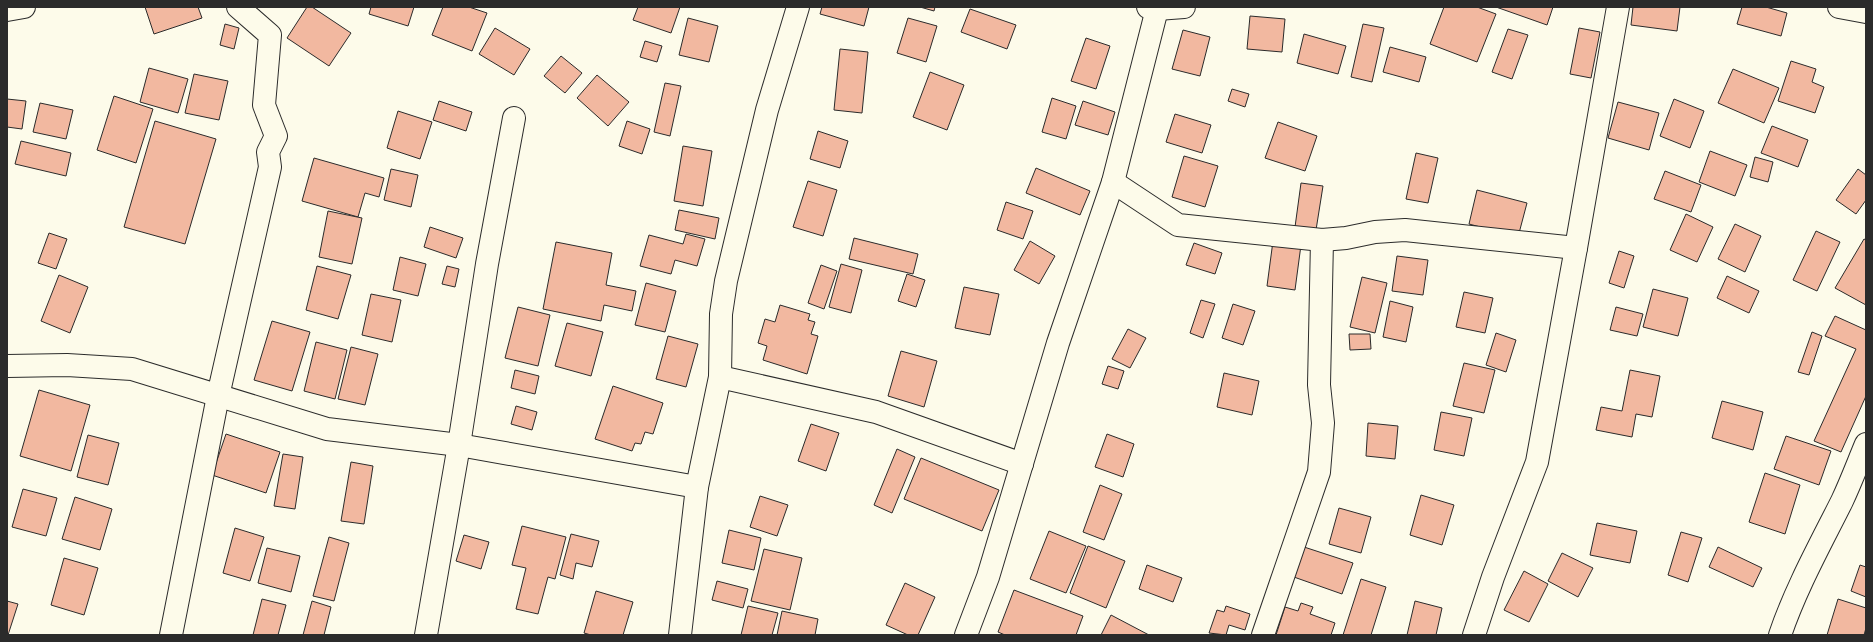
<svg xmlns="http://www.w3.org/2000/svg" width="1873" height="642" font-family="Overpass,sans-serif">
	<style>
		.building { fill: #f2b8a0; stroke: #2b2b2b }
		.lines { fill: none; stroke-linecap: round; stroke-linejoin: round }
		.street-casing { stroke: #2b2b2b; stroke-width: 24 }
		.street { stroke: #fdfbea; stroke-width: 22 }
	</style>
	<rect width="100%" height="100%" fill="#fdfbea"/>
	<g class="building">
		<polygon points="145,7 198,7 202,18 154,34"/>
		<polygon points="307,7 312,7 351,33 329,66 287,38"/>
		<polygon points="371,7 414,7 408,26 369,14"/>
		<polygon points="443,7 469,7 487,13 472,51 432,35"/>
		<polygon points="638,7 680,7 671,33 633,20"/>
		<polygon points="822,7 869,7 864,26 820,14"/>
		<polygon points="920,7 935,7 934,11"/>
		<polygon points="1444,7 1477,7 1496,14 1477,62 1430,44"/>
		<polygon points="1496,7 1553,7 1547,25"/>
		<polygon points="1633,7 1680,7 1677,31 1631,25"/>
		<polygon points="1742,7 1766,7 1787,13 1781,36 1737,24"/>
		<polygon points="970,9 1016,25 1007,49 961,32"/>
		<polygon points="1250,16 1285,19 1282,52 1247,49"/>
		<polygon points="688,18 718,26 709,62 679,55"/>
		<polygon points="908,18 937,26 926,62 897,53"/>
		<polygon points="225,24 239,28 234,49 220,45"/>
		<polygon points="1363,24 1384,28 1372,82 1351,77"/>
		<polygon points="495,28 530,49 514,75 479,54"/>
		<polygon points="1579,28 1600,32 1591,78 1570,74"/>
		<polygon points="1508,29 1528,35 1512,79 1492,72"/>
		<polygon points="1183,30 1210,37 1200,76 1172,69"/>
		<polygon points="1304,34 1346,46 1338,74 1297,63"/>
		<polygon points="1086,38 1110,46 1096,89 1071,81"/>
		<polygon points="645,41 662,46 657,62 640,57"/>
		<polygon points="1390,47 1426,57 1419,82 1383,72"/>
		<polygon points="840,49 868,52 862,113 834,110"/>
		<polygon points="561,56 582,73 565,93 544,76"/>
		<polygon points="1791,61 1816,69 1812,82 1824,87 1815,113 1778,101"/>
		<polygon points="149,68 188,79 178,113 140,102"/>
		<polygon points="1733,69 1779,88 1764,123 1718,103"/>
		<polygon points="930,72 964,85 947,130 913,117"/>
		<polygon points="194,74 228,81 219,120 185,113"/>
		<polygon points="597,75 629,102 608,126 577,98"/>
		<polygon points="665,83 681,86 670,136 654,132"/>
		<polygon points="1232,89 1249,94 1245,107 1228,101"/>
		<polygon points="114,96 153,109 136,163 97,150"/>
		<polygon points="1052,98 1076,106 1066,139 1042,132"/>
		<polygon points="7,99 26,101 22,129 7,127"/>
		<polygon points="1674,99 1704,111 1690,148 1660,136"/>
		<polygon points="439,101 472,112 466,131 433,120"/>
		<polygon points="1083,101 1115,112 1108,135 1075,125"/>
		<polygon points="1618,102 1659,113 1649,150 1608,138"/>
		<polygon points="40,103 73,110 66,139 33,132"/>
		<polygon points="398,111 432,122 420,159 387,148"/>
		<polygon points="1175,114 1211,125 1202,153 1166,142"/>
		<polygon points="155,121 216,139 185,244 124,227"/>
		<polygon points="627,121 650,129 642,154 619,146"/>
		<polygon points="1278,122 1317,136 1305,171 1265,158"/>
		<polygon points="1772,126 1808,140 1798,167 1761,153"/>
		<polygon points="818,131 848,141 840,168 810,159"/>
		<polygon points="21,141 71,153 66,176 15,164"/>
		<polygon points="683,146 712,151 703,206 674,201"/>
		<polygon points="1710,151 1747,165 1735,196 1699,182"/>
		<polygon points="1416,153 1438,158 1428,203 1406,199"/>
		<polygon points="1184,156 1218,166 1205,207 1172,197"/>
		<polygon points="1755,157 1773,162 1768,182 1750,177"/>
		<polygon points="314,158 384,178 379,197 365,193 358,217 302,201"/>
		<polygon points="1036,168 1090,191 1080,215 1026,193"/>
		<polygon points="391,169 418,175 411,207 384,200"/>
		<polygon points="1858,169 1866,175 1866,200 1856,214 1836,200"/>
		<polygon points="1665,171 1701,185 1691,212 1654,199"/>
		<polygon points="808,181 837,190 823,236 793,227"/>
		<polygon points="1301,183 1323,186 1316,230 1295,227"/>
		<polygon points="1477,190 1527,203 1518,237 1469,224"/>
		<polygon points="1006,202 1033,211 1023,239 997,230"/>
		<polygon points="679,210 719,218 715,239 675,230"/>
		<polygon points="328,211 362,218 352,264 319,257"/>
		<polygon points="1686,214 1713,227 1697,262 1670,250"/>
		<polygon points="1735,224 1761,236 1745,272 1718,259"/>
		<polygon points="430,227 463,238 456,258 424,247"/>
		<polygon points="1816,231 1840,242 1817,291 1793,280"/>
		<polygon points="49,233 67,239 56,269 38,263"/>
		<polygon points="686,234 705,239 697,266 675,260 671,274 640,266 649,235 683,244"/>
		<polygon points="854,238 918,254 913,274 849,259"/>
		<polygon points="1864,239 1866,240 1866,305 1835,288"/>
		<polygon points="1030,241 1055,256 1039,284 1014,270"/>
		<polygon points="1273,241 1301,245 1295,290 1267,286"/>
		<polygon points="556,242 612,253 606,285 636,291 632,311 604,305 601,321 543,309"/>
		<polygon points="1194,243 1222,253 1215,274 1186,265"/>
		<polygon points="1619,251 1634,256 1624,288 1609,283"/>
		<polygon points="1397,256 1428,260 1423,295 1392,291"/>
		<polygon points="400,257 426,264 418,296 393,290"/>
		<polygon points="841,264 862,270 851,313 829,307"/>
		<polygon points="821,265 837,271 824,309 808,303"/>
		<polygon points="317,266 351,275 338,319 306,310"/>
		<polygon points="447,266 459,269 455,287 442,284"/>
		<polygon points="907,274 925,280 916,307 898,301"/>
		<polygon points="59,275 88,287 70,333 41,321"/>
		<polygon points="1727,276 1759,291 1749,313 1717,298"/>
		<polygon points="1362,277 1387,283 1375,333 1350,327"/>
		<polygon points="646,283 676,291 665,332 635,325"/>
		<polygon points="964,287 999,294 990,335 955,328"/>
		<polygon points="1653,289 1688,298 1678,336 1643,327"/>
		<polygon points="1464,292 1493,298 1485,333 1456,327"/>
		<polygon points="371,294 401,300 392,342 362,335"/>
		<polygon points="1201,300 1215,304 1203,338 1190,333"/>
		<polygon points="1390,301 1413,307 1406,342 1383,337"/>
		<polygon points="1233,304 1255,311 1243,345 1222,338"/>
		<polygon points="780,305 810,314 808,320 815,322 811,334 818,336 807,374 763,360 767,346 758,343 765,319 775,322"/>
		<polygon points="518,307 550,315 538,366 505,358"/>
		<polygon points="1616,307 1643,314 1637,336 1610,330"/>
		<polygon points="1835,316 1866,330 1866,396 1841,452 1814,441 1856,349 1825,336"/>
		<polygon points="272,321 310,332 292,391 254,380"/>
		<polygon points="567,323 603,332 591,376 555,366"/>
		<polygon points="1128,329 1146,338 1130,368 1112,359"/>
		<polygon points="1812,332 1822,336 1809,375 1798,372"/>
		<polygon points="1496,333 1516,340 1506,372 1486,365"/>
		<polygon points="1349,334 1370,334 1371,349 1350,350"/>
		<polygon points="668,336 698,344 686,387 656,379"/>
		<polygon points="316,342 347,350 335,399 304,391"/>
		<polygon points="351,347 378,354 365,405 338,399"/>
		<polygon points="901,351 937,361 924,407 888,396"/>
		<polygon points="1464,363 1495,370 1484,413 1453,406"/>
		<polygon points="1108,366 1124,371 1118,389 1102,384"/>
		<polygon points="515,370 539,376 535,394 511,388"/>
		<polygon points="1630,370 1660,376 1652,417 1636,414 1632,437 1596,430 1601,407 1622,411"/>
		<polygon points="1224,373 1259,381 1252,415 1217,407"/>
		<polygon points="613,386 663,403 653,434 645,432 641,444 635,443 632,451 595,439"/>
		<polygon points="39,390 90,405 71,471 20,456"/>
		<polygon points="1722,401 1763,412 1753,450 1712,438"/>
		<polygon points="516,406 537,412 532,430 511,424"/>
		<polygon points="1441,412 1472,418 1464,456 1434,450"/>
		<polygon points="1368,423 1398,426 1395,459 1366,456"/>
		<polygon points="811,424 839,433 826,471 798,461"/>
		<polygon points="226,434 280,452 266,493 212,475"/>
		<polygon points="1107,434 1134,444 1123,477 1095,467"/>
		<polygon points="88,435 119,443 108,485 77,477"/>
		<polygon points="1786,436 1831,451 1819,485 1774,469"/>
		<polygon points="897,449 915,457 892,513 874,505"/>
		<polygon points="283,454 303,457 295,509 274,506"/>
		<polygon points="921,458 999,490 982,531 904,499"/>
		<polygon points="351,462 373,466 364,524 341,521"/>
		<polygon points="1765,473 1800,485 1785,534 1749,522"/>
		<polygon points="1100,485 1122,494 1104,540 1083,532"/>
		<polygon points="23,489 57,498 46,536 12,527"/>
		<polygon points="1421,495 1454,505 1442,545 1410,535"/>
		<polygon points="760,496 788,505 777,536 750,527"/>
		<polygon points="75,497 112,509 100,550 62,539"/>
		<polygon points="1339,508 1371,517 1361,553 1329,544"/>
		<polygon points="1597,523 1637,531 1630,563 1590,555"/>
		<polygon points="522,526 566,537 555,579 548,577 538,614 516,609 526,568 512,565"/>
		<polygon points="235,528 264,537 250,581 223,573"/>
		<polygon points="729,530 761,538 754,570 722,563"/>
		<polygon points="1049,531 1086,546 1066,593 1030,579"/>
		<polygon points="1681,532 1702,538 1688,582 1668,575"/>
		<polygon points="571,534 599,541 592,567 576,563 573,579 560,575"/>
		<polygon points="464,535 489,542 481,569 456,561"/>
		<polygon points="329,537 349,543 334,601 313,596"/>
		<polygon points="1088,546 1125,561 1106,608 1070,593"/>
		<polygon points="1301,546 1353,563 1342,594 1291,576"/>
		<polygon points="1718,547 1762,568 1753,587 1709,567"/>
		<polygon points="267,548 300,556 291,592 258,583"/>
		<polygon points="764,549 802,558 790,610 751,601"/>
		<polygon points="1562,553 1593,568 1578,597 1548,581"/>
		<polygon points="64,558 98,568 84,615 51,605"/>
		<polygon points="1147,565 1182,578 1173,602 1139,589"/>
		<polygon points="1860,565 1866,567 1866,597 1851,591"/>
		<polygon points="1524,571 1548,584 1529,622 1504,610"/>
		<polygon points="1361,579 1386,587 1371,635 1343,635"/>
		<polygon points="717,581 748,589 743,608 712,600"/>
		<polygon points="905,583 935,597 918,635 908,635 886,625"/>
		<polygon points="1014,590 1083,616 1076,635 1005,635 998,632"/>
		<polygon points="596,591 633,602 623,635 591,635 584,633"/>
		<polygon points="262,599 286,605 278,635 253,635"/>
		<polygon points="1838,599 1866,608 1866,628 1864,635 1827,635"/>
		<polygon points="7,601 18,604 8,635 7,635"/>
		<polygon points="312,601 331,607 324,635 303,635"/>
		<polygon points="1415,601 1442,608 1436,635 1407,635"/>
		<polygon points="1301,603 1313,607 1310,614 1335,623 1331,635 1276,635 1285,607 1298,611"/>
		<polygon points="748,606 778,613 772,635 741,635"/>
		<polygon points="1226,606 1250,614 1245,630 1229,625 1226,635 1209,633 1217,610 1224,612"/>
		<polygon points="782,611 818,619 815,635 777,635"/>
		<polygon points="1111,615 1149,635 1101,635"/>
	</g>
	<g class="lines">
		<g class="street-casing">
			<g id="street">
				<polyline points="1148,7 1157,9 1184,7"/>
				<polyline points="1839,7 1866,12"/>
				<polyline points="7,10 24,7"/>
				<polyline points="1113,182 1178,225 1322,240 1346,238 1375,232 1405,230 1576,248"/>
				<polyline points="7,366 67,365 132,369 327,429 459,445 697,487"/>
				<polyline points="720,377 876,412 1022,464"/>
				<polyline points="171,635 218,396 270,167 268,152 276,136 264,105 270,35 238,7"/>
				<polyline points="426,635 459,445 487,264 514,118"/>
				<polyline points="680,635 697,487 720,377 721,314 726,281 767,110 798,7"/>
				<polyline points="966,635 988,577 1058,343 1113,182 1157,9"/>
				<polyline points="1263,635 1319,472 1323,423 1319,385 1322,240"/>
				<polyline points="1474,635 1493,577 1537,462 1576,248 1618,7"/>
				<path d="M1780,635C1796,588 1820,545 1842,501C1851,482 1858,463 1866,444"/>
			</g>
		</g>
		<use href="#street" class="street"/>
	</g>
	<rect width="1873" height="642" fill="none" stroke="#2b2b2b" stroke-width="16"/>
</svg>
